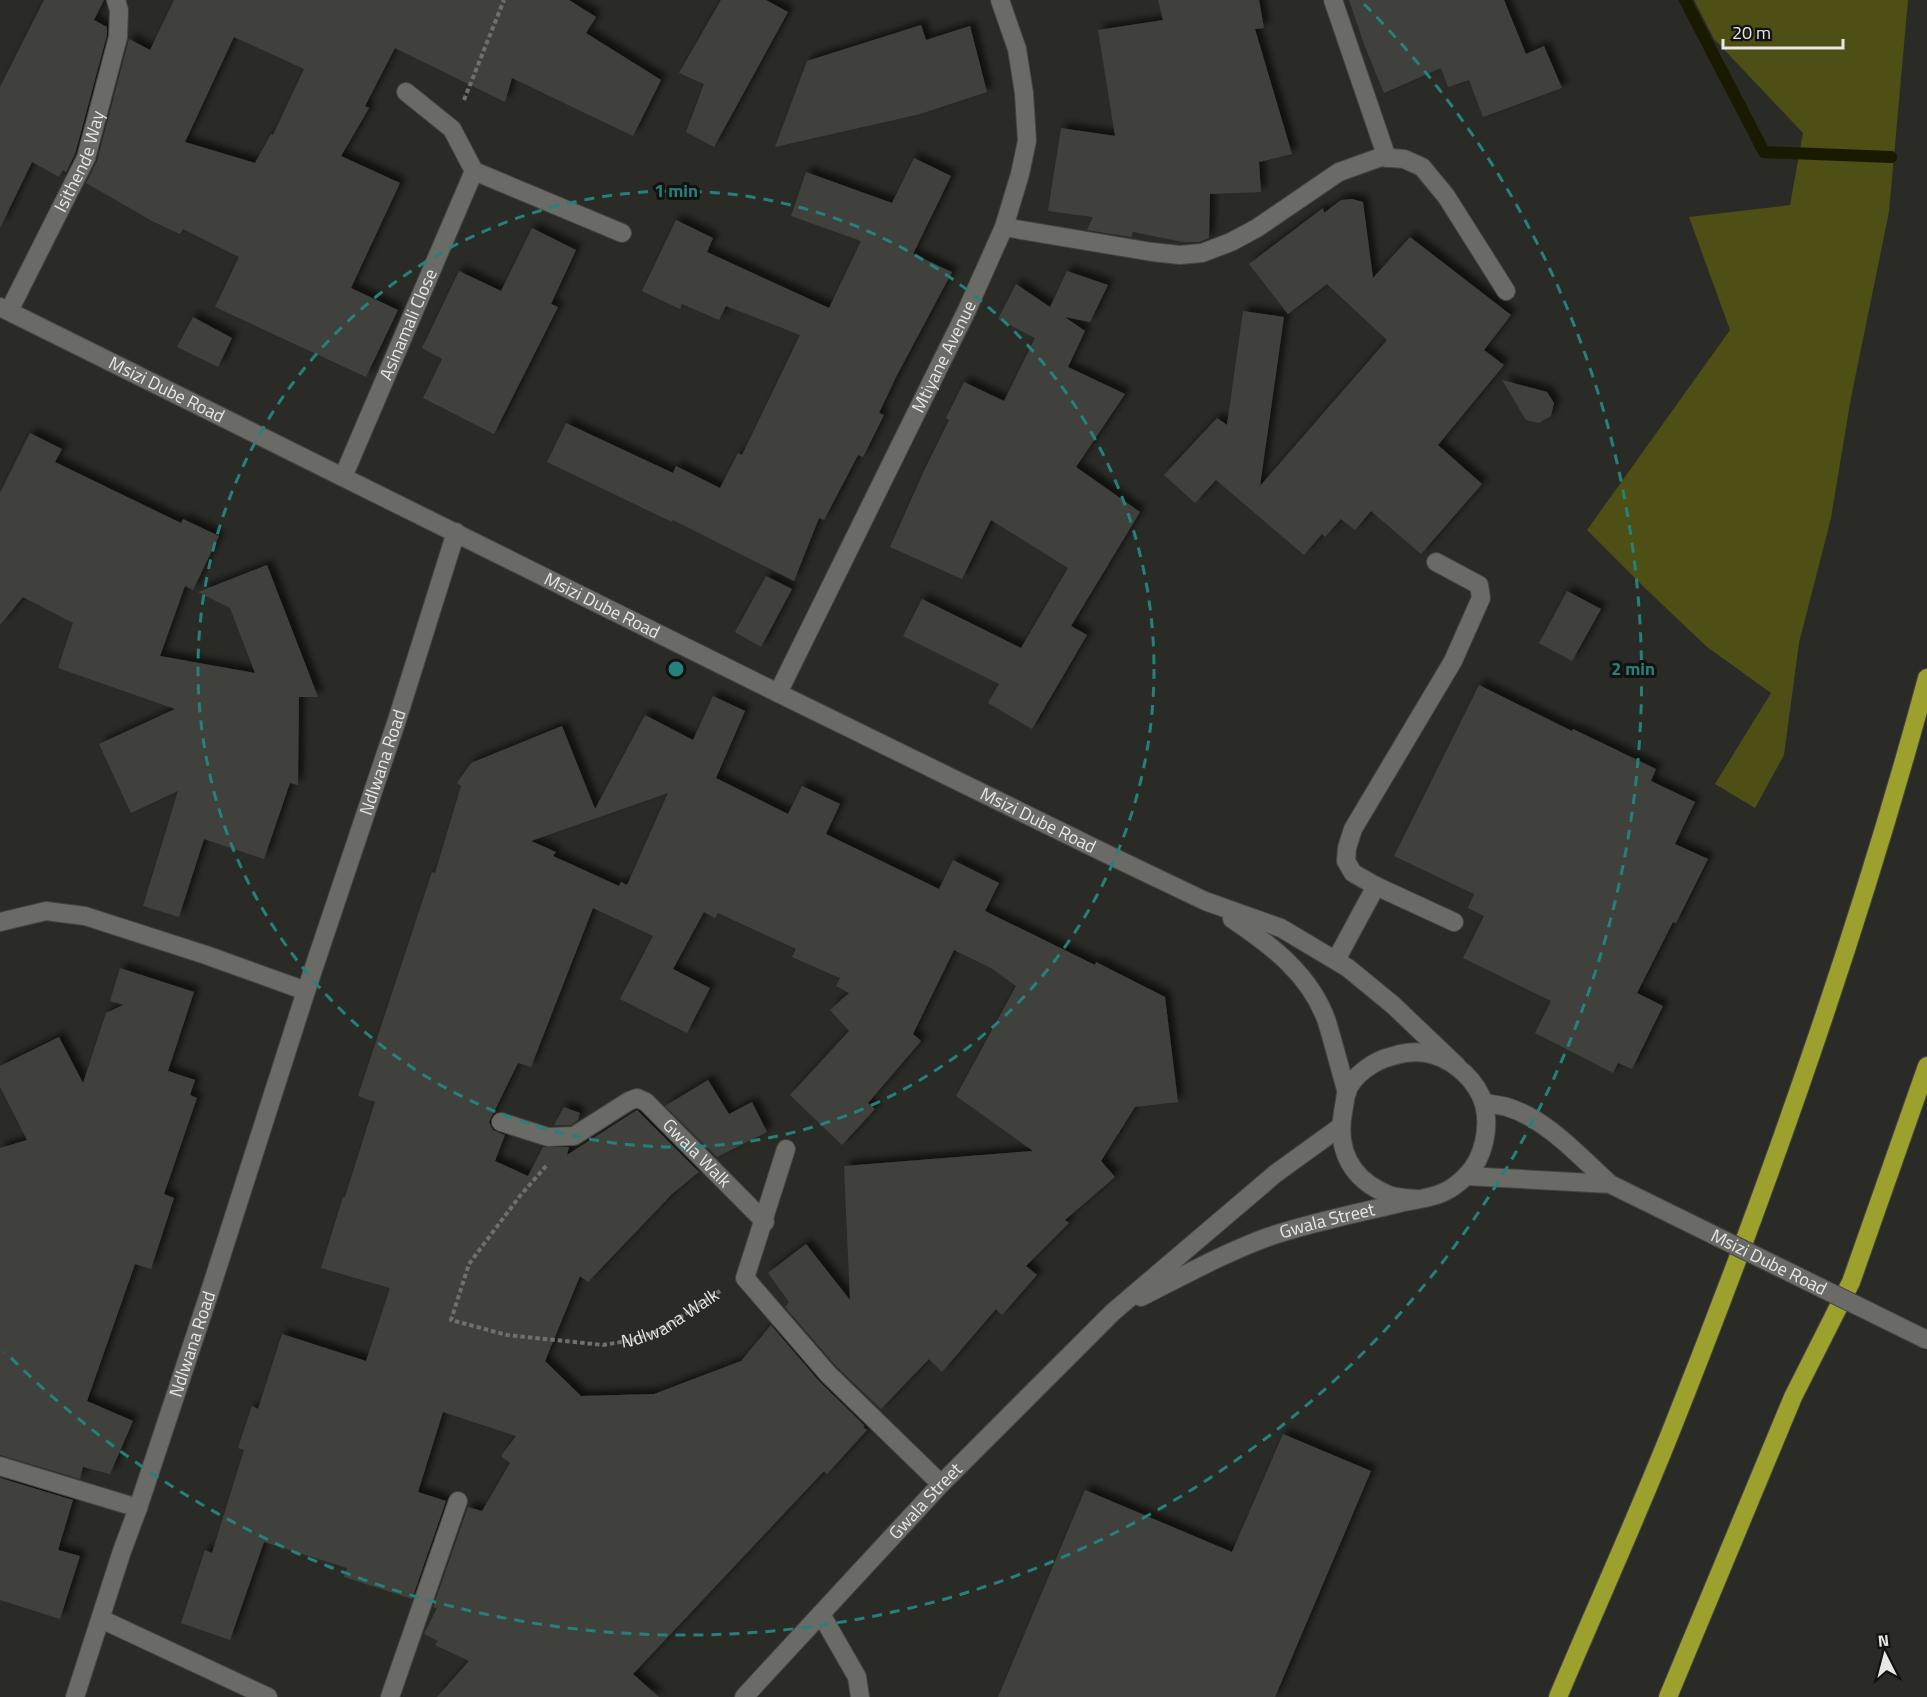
<svg xmlns="http://www.w3.org/2000/svg" width="1927" height="1697" font-family="'Titillium Web',sans-serif">
	<style>
		.green { fill: #4d4f15 }
		.lines { fill: none; stroke-linecap: round; stroke-linejoin: round }
		.stream { stroke: #191a00; stroke-width: 12 }
		.building { fill: #40413e; fill-rule: evenodd; filter: url(#shadow) }
		.minor-casing { stroke: #454543; stroke-width: 20 }
		.highway-casing { stroke: #454543; stroke-width: 20 }
		.path { stroke: #6f6f6d; stroke-width: 4; stroke-dasharray: 4.5 3; stroke-linecap: butt }
		.minor { stroke: #6a6b67; stroke-width: 18 }
		.highway { stroke: #9ca12d; stroke-width: 18 }
		.minor-bridge-casing { stroke: #454543; stroke-width: 20; stroke-linecap: butt }
		.minor-bridge { stroke: #6a6b67; stroke-width: 18 }
		.ring { fill: none; stroke: #25817a; stroke-width: 3; stroke-dasharray: 10 8 }
		.labels { text-anchor: middle; stroke-width: 6; stroke-linejoin: round; paint-order: stroke }
		.street-label { font-size: 18px; fill: #e7e8e6; stroke: #121211 }
		.centre { fill: #25817a; stroke: #121211; stroke-width: 3 }
		.ring-label { font-size: 18px; text-anchor: middle; font-weight: bold; fill: #25817a; stroke: #121211; stroke-width: 6; stroke-linejoin: round; paint-order: stroke }
	</style>
	<defs>
		<filter id="shadow"><feDropShadow dx="5.5" dy="-5.5" stdDeviation="3" flood-color="#0009"/></filter>
	</defs>
	<rect width="100%" height="100%" fill="#2a2a27"/>
	<polygon class="green" points="1694,0 1908,0 1889,212 1850,403 1831,518 1799,643 1784,755 1755,808 1715,784 1771,693 1707,647 1646,589 1587,530 1730,330 1689,217 1790,205 1803,133 1714,39"/>
	<g class="lines">
		<polyline class="stream" points="1685,0 1764,152 1891,157"/>
	</g>
	<g class="building">
		<polygon points="44,0 104,0 94,20 107,27 107,35 75,154 66,172 63,170 59,177 32,162 0,228 0,87"/>
		<path d="M174,0H569L596,17L586,33L661,80L633,136L512,78L505,102L395,48L365,106L369,108L341,156L400,183L351,288L398,310L366,377L215,307L239,257L183,229L180,234L154,222L86,183L97,161L129,39L150,50ZM234,37L304,69L273,135L271,134L255,163L185,142Z"/>
		<polygon points="721,0 766,0 788,12 714,147 686,132 704,84 679,73"/>
		<polygon points="1158,0 1259,0 1264,28 1255,29 1292,154 1259,162 1261,192 1210,194 1209,238 1199,242 1183,242 1133,232 1131,237 1087,230 1093,217 1048,211 1061,128 1115,136 1098,30 1163,20"/>
		<polygon points="1349,0 1504,0 1526,54 1544,46 1562,88 1483,117 1469,80 1448,87 1441,68 1384,93 1365,47"/>
		<polygon points="921,25 926,40 970,26 987,92 920,114 775,147 807,61"/>
		<polygon points="914,158 951,176 913,254 952,272 896,377 879,413 884,415 863,457 858,455 824,520 819,518 794,581 673,520 672,522 547,462 566,423 673,473 676,466 720,488 738,453 742,455 800,335 726,306 719,320 682,304 680,309 642,291 676,220 713,238 707,252 829,308 861,241 791,216 806,172 892,203"/>
		<polygon points="1352,199 1363,202 1373,278 1410,237 1511,315 1484,350 1504,365 1438,445 1482,484 1421,554 1371,511 1355,530 1341,519 1325,537 1322,534 1304,555 1216,480 1195,503 1164,475 1217,418 1227,425 1243,311 1284,317 1260,486 1387,340 1327,284 1288,314 1249,264 1323,208 1324,213 1341,200"/>
		<polygon points="532,228 576,250 551,304 558,307 494,434 423,398 442,359 422,348 459,271 501,291"/>
		<polygon points="1067,271 1108,285 1090,322 1065,317 1085,331 1068,367 1125,394 1076,467 1140,512 1071,626 1087,635 1032,729 988,703 999,684 903,636 922,599 1021,648 1068,568 991,520 962,579 890,547 923,473 949,420 946,418 964,382 1004,401 1035,338 998,319 1016,284 1050,307"/>
		<polygon points="193,317 232,338 218,367 177,347"/>
		<polygon points="1502,380 1547,392 1554,403 1551,416 1539,423 1526,420"/>
		<polygon points="30,433 62,449 55,462 181,523 183,519 219,536 193,590 185,586 160,656 255,673 230,608 198,592 267,565 318,697 299,697 298,785 290,783 264,859 204,839 179,917 143,906 178,791 131,813 99,744 175,709 58,668 73,623 23,597 0,625 0,493"/>
		<polygon points="766,576 792,589 761,647 735,632"/>
		<polygon points="1567,591 1601,609 1572,661 1539,643"/>
		<polygon points="1479,685 1572,731 1573,729 1656,769 1651,781 1695,802 1675,844 1708,859 1676,923 1673,922 1637,993 1663,1006 1632,1069 1618,1063 1613,1073 1535,1033 1551,1001 1463,958 1484,916 1468,908 1474,894 1394,856"/>
		<path d="M713,696L745,711L716,778L788,814L802,786L840,804L826,834L939,889L953,860L999,883L985,911L1095,965L1096,962L1165,997L1178,1102L1135,1107L1101,1161L1115,1177L1065,1220L1069,1223L1026,1266L1037,1275L1002,1315L996,1309L942,1372L929,1359L881,1409L836,1366L785,1307L789,1302L768,1273L806,1244L850,1300L844,1166L1033,1151L956,1096L1016,986L991,968L954,950L913,1034L921,1041L868,1103L875,1109L842,1145L790,1095L849,1031L830,1010L849,993L836,986L840,978L792,957L796,949L718,913L715,918L704,912L673,969L710,988L687,1033L620,999L653,936L593,908L531,1067L518,1063L489,1122L493,1130L505,1135L495,1161L528,1176L543,1147H569L567,1155L637,1110L699,1172L673,1193L588,1282L580,1276L545,1361L581,1396L654,1394L741,1361L771,1325L819,1381L865,1426L863,1427L867,1430L827,1474L824,1471L633,1674L659,1697H437L469,1661L435,1645L438,1641L424,1634L437,1608L433,1607L468,1507L482,1511L510,1463L501,1456L516,1436L443,1412L418,1492L446,1501L412,1599L344,1577L347,1568L264,1542L230,1640L181,1623L205,1550L212,1553L244,1450L238,1448L252,1406L258,1409L282,1334L366,1361L390,1288L321,1268L343,1197H345L375,1102L358,1096L432,872L435,873L461,786L457,783L471,763L562,726L595,809L645,715L693,740ZM668,793L627,885L621,882L619,886L553,856L556,852L531,841Z"/>
		<polygon points="120,968 194,992 168,1071 195,1080 190,1095 197,1098 164,1194 174,1198 151,1269 135,1264 87,1401 133,1421 110,1474 83,1467 80,1479 0,1455 0,1148 27,1140 0,1087 0,1066 59,1037 83,1083 106,1013 123,1005 110,1001"/>
		<polygon points="708,1080 729,1114 752,1102 767,1132 717,1157 665,1106"/>
		<polygon points="564,1107 580,1113 578,1120 571,1125 554,1125"/>
		<polygon points="1283,1434 1371,1471 1275,1697 998,1697 1085,1490 1232,1552"/>
		<polygon points="0,1478 73,1500 58,1550 80,1556 60,1619 0,1600"/>
	</g>
	<g class="lines">
		<g class="minor-casing">
			<g id="minor">
				<polyline points="1333,0 1387,158"/>
				<polyline points="406,92 452,129 474,171 622,233"/>
				<polyline points="1004,227 1152,252 1180,255 1202,253 1231,242 1257,228 1339,172 1381,157 1404,159 1422,167 1446,196 1506,291"/>
				<path id="s2" d="M0,307L778,693L1113,857L1205,901L1281,928L1348,968L1393,1005L1457,1066"/>
				<path id="s3" d="M9,311L86,158L118,37L119,10L116,0"/>
				<path id="s4" d="M343,477L474,171"/>
				<polyline points="1436,562 1479,585 1481,598 1453,661 1353,829 1347,848 1346,861 1353,873 1376,886 1454,922"/>
				<path id="s5" d="M778,693L967,310L1004,227L1020,174L1027,141L1024,93L1017,49L1000,0"/>
				<path d="M1232,919C1271,945 1311,975 1327,1022C1334,1045 1340,1069 1347,1093"/>
				<polyline points="0,922 46,911 85,916 206,955 306,991"/>
				<polyline points="1336,960 1376,886"/>
				<path d="M1484,1103C1491,1104 1500,1105 1507,1107C1547,1119 1580,1157 1610,1184"/>
				<path id="s6" d="M501,1122L548,1137L574,1136L629,1101L637,1098L646,1102L765,1222"/>
				<polyline points="786,1149 745,1278 828,1374 941,1484"/>
				<polyline points="1466,1176 1610,1184"/>
				<path id="s7" d="M1141,1297C1183,1276 1224,1253 1268,1237C1309,1223 1353,1214 1396,1204C1411,1200 1430,1199 1444,1192C1451,1189 1461,1181 1466,1176C1484,1158 1490,1128 1484,1104C1477,1081 1456,1062 1434,1055C1421,1051 1406,1052 1393,1056C1375,1060 1352,1075 1346,1094C1345,1100 1344,1107 1343,1112C1336,1151 1352,1180 1389,1195C1397,1198 1407,1198 1416,1199"/>
				<polyline points="0,1466 138,1508"/>
				<polyline points="821,1614 857,1677 860,1697"/>
				<polyline points="101,1619 268,1697"/>
				<path id="s8" d="M75,1697L122,1551L138,1508L210,1291L306,991L397,720L456,532"/>
				<polyline points="390,1697 458,1501"/>
				<path id="s9" d="M744,1697L941,1484L1113,1312L1275,1174L1340,1127"/>
			</g>
		</g>
		<g class="highway-casing">
			<g id="highway">
				<path d="M1558,1697C1596,1607 1637,1517 1673,1426C1771,1180 1858,934 1927,678"/>
				<polyline points="1668,1697 1793,1397 1851,1282 1927,1066"/>
			</g>
		</g>
		<g class="path">
			<polyline points="464,100 504,0"/>
			<path id="s1" d="M546,1166L519,1197L469,1264L451,1320L507,1335L603,1345L633,1340L661,1330L720,1291"/>
		</g>
		<use href="#minor" class="minor"/>
		<use href="#highway" class="highway"/>
		<g class="minor-bridge-casing">
			<g id="minor-bridge">
				<path id="s10" d="M1610,1184L1927,1340"/>
			</g>
		</g>
		<use href="#minor-bridge" class="minor-bridge"/>
	</g>
	<g class="ring">
		<circle cx="676" cy="669" r="478"/>
		<path d="M1364 4A957 957 0 0 1 5 1352"/>
	</g>
	<g class="labels">
		<g class="street-label">
			<text dy="6" stroke="none"><textPath href="#s3" startOffset="166">Isithende Way</textPath></text>
			<text dy="6" stroke="none"><textPath href="#s4" startOffset="166">Asinamali Close</textPath></text>
			<text dy="6" stroke="none"><textPath href="#s5" startOffset="375">Mtiyane Avenue</textPath></text>
			<text dy="6" stroke="none"><textPath href="#s2" startOffset="186">Msizi Dube Road</textPath></text>
			<text dy="6" stroke="none"><textPath href="#s2" startOffset="672">Msizi Dube Road</textPath></text>
			<text dy="6" stroke="none"><textPath href="#s8" startOffset="984">Ndlwana Road</textPath></text>
			<text dy="6" stroke="none"><textPath href="#s2" startOffset="1158">Msizi Dube Road</textPath></text>
			<text dy="6" stroke="none"><textPath href="#s6" startOffset="231">Gwala Walk</textPath></text>
			<text dy="6" stroke="none"><textPath href="#s7" startOffset="202">Gwala Street</textPath></text>
			<text dy="6" stroke="none"><textPath href="#s10" startOffset="177">Msizi Dube Road</textPath></text>
			<text dy="6" stroke="none"><textPath href="#s1" startOffset="411">Ndlwana Walk</textPath></text>
			<text dy="6" stroke="none"><textPath href="#s8" startOffset="372">Ndlwana Road</textPath></text>
			<text dy="6" stroke="none"><textPath href="#s9" startOffset="267">Gwala Street</textPath></text>
		</g>
	</g>
	<circle cx="676" cy="669" r="9" class="centre"/>
	<g class="ring-label">
		<text x="676" y="197">1 min</text>
		<text x="1633" y="675">2 min</text>
	</g>
	<g transform="translate(1885 1655) rotate(354)" stroke="#121211" stroke-width="4.5" paint-order="stroke">
	<path d="M0-4.5L10 22L0 15L-10 22Z" fill="#e7e8e6"/>
	<text y="-9" font-size="16" font-weight="bold" text-anchor="middle" fill="#e7e8e6">N</text>
	</g>
	<path d="M1723 39v9h120v-9" fill="none" stroke="#e7e8e6" stroke-width="3"/>
	<text x="1732" y="39" font-size="18" fill="#e7e8e6" stroke="#121211" stroke-width="4.5" paint-order="stroke">20 m</text>
</svg>
